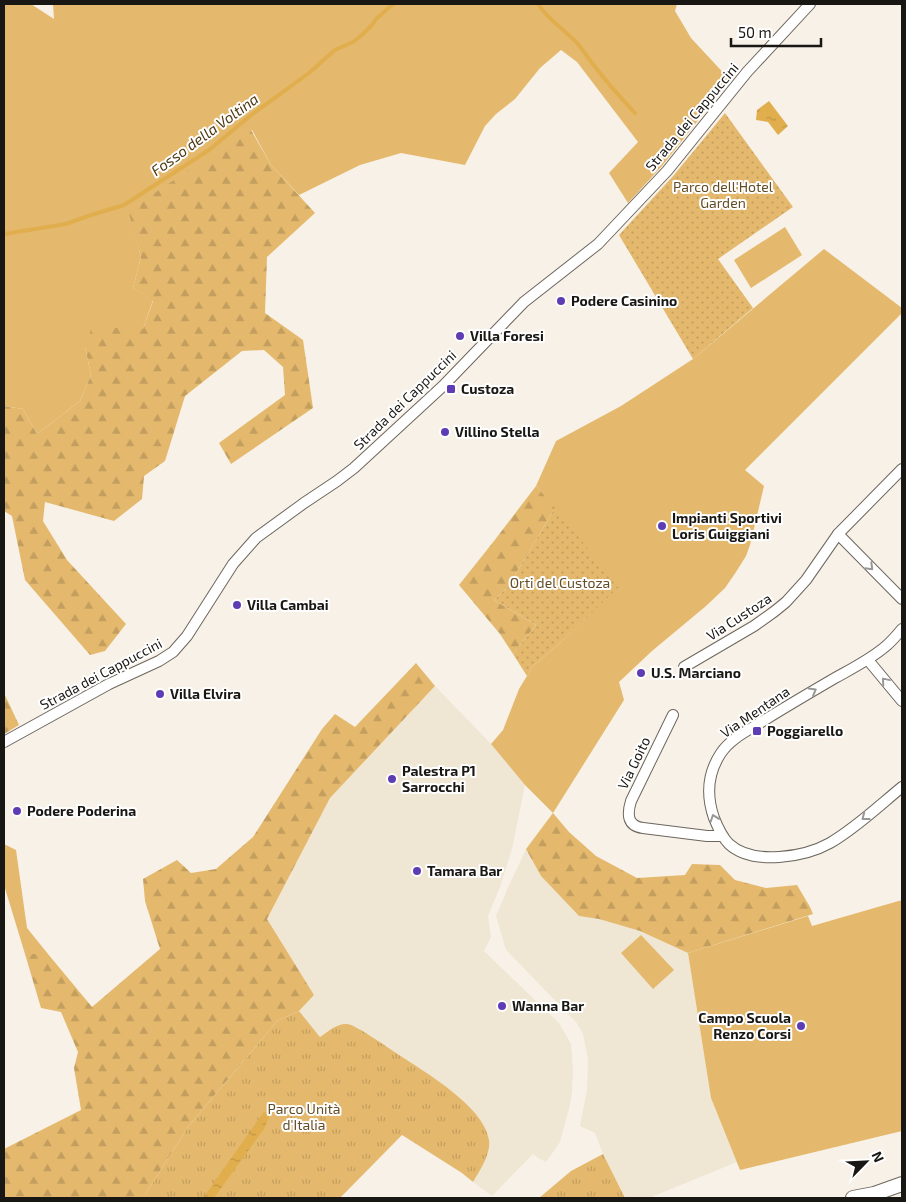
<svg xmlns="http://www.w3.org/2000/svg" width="906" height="1202" font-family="'Exo 2',sans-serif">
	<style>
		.built { fill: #f0e6d4 }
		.grass { fill: #e4b96d }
		.forest { fill: url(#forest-firs) }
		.park { fill: url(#park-tufts) }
		.garden { fill: url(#garden-dots) }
		.water { fill: url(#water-ripples) }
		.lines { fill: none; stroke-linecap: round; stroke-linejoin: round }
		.stream { stroke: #e1ae4e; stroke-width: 4 }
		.street-casing { stroke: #6c665d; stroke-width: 12 }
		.secondary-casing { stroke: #6c665d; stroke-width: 16 }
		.street { stroke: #fff; stroke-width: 10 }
		.secondary { stroke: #fff; stroke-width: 14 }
		.oneway { stroke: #989795 }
		.poi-dot { fill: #5e3cb4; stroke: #fff; stroke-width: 2 }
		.labels { text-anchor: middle; stroke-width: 4; stroke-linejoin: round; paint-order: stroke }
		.street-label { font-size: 14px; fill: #191713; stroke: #fff }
		.park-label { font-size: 14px; fill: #634d26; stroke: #fff }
		.poi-label { font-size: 14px; font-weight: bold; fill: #191713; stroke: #fff; text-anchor: start }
		.water-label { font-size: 15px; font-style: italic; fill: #4d380f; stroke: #fff }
	</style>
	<defs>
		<pattern id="forest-firs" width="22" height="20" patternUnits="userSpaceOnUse" patternTransform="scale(1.25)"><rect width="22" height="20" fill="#e4b96d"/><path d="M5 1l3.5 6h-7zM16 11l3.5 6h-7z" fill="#c39e5e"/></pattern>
		<pattern id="park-tufts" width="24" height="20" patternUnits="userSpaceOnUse" patternTransform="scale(1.25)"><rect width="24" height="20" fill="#e4b96d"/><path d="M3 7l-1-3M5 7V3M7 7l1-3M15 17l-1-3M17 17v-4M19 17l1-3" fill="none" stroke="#c39e5e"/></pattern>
		<pattern id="garden-dots" width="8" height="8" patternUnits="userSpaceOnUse" patternTransform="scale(1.25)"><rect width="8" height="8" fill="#e4b96d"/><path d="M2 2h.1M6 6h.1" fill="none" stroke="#c39e5e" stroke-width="1.8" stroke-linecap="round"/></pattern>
		<pattern id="water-ripples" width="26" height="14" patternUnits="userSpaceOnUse" patternTransform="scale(1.25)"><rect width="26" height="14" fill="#e1ae4e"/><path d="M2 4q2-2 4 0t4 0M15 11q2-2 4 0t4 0" fill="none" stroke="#c09543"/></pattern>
	</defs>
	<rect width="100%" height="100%" fill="#f8f1e7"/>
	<g class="built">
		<polygon points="435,686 491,744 525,785 512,849 500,887 488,916 491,937 484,951 559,1023 571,1044 573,1070 572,1093 570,1105 560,1142 546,1162 538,1158 533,1154 492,1196 473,1182 487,1155 489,1146 329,1030 320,1037 299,1011 314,995 267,919 330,798"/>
		<polygon points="526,849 541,876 579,916 599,919 640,931 688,953 711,1098 737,1162 649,1198 625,1198 603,1154 595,1133 580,1126 587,1090 588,1060 583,1034 576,1022 506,950 496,916 507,890"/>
	</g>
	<g class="grass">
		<polygon points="4,4 31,4 54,19 53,4 677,4 675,11 691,38 730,80 662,166 628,203 609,173 638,142 577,62 561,50 540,68 515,99 496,114 485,126 465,165 401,153 360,165 299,195 271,165 252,130 129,210 141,257 133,288 153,300 143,329 85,347 91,375 80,401 37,434 23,409 4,406"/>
		<polygon points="785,227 802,255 751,288 734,260"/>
		<polygon points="824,249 902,308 902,313 745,470 764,486 750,545 746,556 736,572 725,588 706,606 652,651 619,682 624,700 553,813 525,785 491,744 503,730 519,689 533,666 559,644 618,587 536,486 556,441 621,406 693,359"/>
		<polygon points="4,844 16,850 27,928 48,954 25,954 4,885"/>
		<polygon points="902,900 902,1131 740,1170 711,1098 688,953 808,916 812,926"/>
		<polygon points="641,935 674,970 653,989 621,953"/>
	</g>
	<g class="forest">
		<polygon points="251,130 271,165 315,213 267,257 265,313 303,340 313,408 231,464 219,443 285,395 283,367 264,350 242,351 185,396 165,461 144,476 142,499 114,521 45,502 43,521 67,560 126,624 105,651 90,655 25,580 12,516 4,511 4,406 23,409 37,434 80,401 91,375 85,347 92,327 143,329 153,301 133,288 141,257 128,210"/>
		<polygon points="536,486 555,508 508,587 494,600 536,625 513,654 500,634 459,585 494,541"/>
		<polygon points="416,663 435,686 330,798 267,919 314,995 299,1011 277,1021 188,1127 143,1198 4,1198 4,1149 81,1110 74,1068 78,1052 61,1012 41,1008 25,954 48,954 92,1007 160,949 145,901 143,879 177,860 191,873 216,869 253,837 322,729 335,714 355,727"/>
		<polygon points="4,693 19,725 4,734"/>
		<polygon points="553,813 569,832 596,856 637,878 685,875 692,864 720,865 735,880 766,888 797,885 810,907 813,914 688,953 640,931 599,919 579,916 541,876 526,849"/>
	</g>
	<g class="park">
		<path d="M299,1011L320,1037C329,1031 340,1021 351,1025C354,1026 358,1029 361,1030C372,1037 383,1044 393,1051C421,1070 484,1105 489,1140C491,1154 480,1170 473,1182L462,1173L402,1135L340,1198H143L188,1127L277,1021Z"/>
		<polygon points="603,1154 625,1198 539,1198 571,1171"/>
	</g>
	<g class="garden">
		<polygon points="725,113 793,207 718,259 753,308 693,359 619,235 674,175"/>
		<polygon points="555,508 619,587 559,644 533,666 527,676 513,654 536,625 494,600 508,587"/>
	</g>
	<g class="water">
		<polygon points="769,101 788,126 778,135 768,122 756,120 757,110"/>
		<polygon points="268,1111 270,1112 269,1117 264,1129 214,1198 203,1198 263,1113"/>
	</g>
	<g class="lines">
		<g class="stream">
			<path d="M538,4C549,21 564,29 577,43C584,51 589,60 596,68C608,84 621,98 635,113"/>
			<polyline points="4,234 66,224 88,216 124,205 209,150 250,116 309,73 335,50 353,42 362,35 372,25 376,19 393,4"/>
		</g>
		<g class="street-casing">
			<g id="street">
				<polyline points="838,534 902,599"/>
				<path d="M902,629C897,635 892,641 886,646C871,659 853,668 835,678C811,692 787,706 763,721C749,730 731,738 721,753C707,774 706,795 714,818C718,828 722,837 729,844C753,866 805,857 830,843C856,828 880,805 902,787"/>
				<polyline points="868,660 902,701"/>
				<polyline points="684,667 754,626 775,611 786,602 806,580 838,534 902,469"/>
				<path d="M673,715L631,801C627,814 627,826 643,828L707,836H722"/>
				<polyline points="4,742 109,684 159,661 173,652 187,636 233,564 256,538 304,503 337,481 354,468 443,386 524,302 598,244 667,171 747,72 810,4"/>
			</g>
		</g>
		<g class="secondary-casing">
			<polyline id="secondary" points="853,1198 874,1194 902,1184"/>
		</g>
		<use href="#street" class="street"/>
		<use href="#secondary" class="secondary"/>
	</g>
	<defs><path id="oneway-chevron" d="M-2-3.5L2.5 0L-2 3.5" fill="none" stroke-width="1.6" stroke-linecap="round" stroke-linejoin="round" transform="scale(1.25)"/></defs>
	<g class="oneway">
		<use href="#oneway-chevron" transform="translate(870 567) rotate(45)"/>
		<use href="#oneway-chevron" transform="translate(885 681) rotate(-130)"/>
		<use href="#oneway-chevron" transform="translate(813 691) rotate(-30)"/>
		<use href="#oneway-chevron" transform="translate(865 817) rotate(142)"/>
		<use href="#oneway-chevron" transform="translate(714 818) rotate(-109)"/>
	</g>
	<g class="poi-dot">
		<circle cx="561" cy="301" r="5"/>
		<circle cx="460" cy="336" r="5"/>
		<rect x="446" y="384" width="10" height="10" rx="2.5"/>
		<circle cx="445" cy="432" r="5"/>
		<circle cx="662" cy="526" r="5"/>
		<circle cx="237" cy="605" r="5"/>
		<circle cx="641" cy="673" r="5"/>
		<circle cx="160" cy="694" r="5"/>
		<rect x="752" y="726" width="10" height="10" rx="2.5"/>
		<circle cx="392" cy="779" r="5"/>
		<circle cx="17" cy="811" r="5"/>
		<circle cx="417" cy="871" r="5"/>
		<circle cx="502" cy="1006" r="5"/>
		<circle cx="801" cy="1026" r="5"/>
	</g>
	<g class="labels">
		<g class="street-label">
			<text transform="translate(692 117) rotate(-50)" y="5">Strada dei Cappuccini</text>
			<text transform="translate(405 400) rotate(-44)" y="5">Strada dei Cappuccini</text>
			<text transform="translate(739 617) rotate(-33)" y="5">Via Custoza</text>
			<text transform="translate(101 674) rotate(-28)" y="5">Strada dei Cappuccini</text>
			<text transform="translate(755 712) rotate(-34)" y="5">Via Mentana</text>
			<text transform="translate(634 763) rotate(-64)" y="5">Via Goito</text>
		</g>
		<g class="park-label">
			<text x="723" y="192">Parco dell'Hotel<tspan x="723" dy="16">Garden</tspan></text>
			<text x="560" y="588">Orti del Custoza</text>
			<text x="304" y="1114">Parco Unità<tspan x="304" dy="16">d'Italia</tspan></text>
		</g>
		<g class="poi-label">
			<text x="571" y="306">Podere Casinino</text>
			<text x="470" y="341">Villa Foresi</text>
			<text x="461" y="394">Custoza</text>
			<text x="455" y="437">Villino Stella</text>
			<text x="672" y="523">Impianti Sportivi<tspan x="672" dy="16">Loris Guiggiani</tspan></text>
			<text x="247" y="610">Villa Cambai</text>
			<text x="651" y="678">U.S. Marciano</text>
			<text x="170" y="699">Villa Elvira</text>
			<text x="767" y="736">Poggiarello</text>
			<text x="402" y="776">Palestra P1<tspan x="402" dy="16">Sarrocchi</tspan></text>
			<text x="27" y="816">Podere Poderina</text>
			<text x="427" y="876">Tamara Bar</text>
			<text x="512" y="1011">Wanna Bar</text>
			<text x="791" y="1023" text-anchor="end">Campo Scuola<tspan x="791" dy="16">Renzo Corsi</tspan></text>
		</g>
		<g class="water-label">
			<text transform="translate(205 135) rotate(-36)" y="5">Fosso della Voltina</text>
		</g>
	</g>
	<rect width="906" height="1202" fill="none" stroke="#191713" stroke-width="10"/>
	<g transform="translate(866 1162) rotate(66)" stroke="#ffffff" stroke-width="4" paint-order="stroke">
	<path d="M0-4L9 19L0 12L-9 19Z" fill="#191713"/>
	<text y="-8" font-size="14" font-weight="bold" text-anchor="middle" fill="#191713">N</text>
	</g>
	<path d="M731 38v8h90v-8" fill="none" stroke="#191713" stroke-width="2.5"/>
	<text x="738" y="38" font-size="15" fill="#191713" stroke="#ffffff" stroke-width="4" paint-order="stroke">50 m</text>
</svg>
